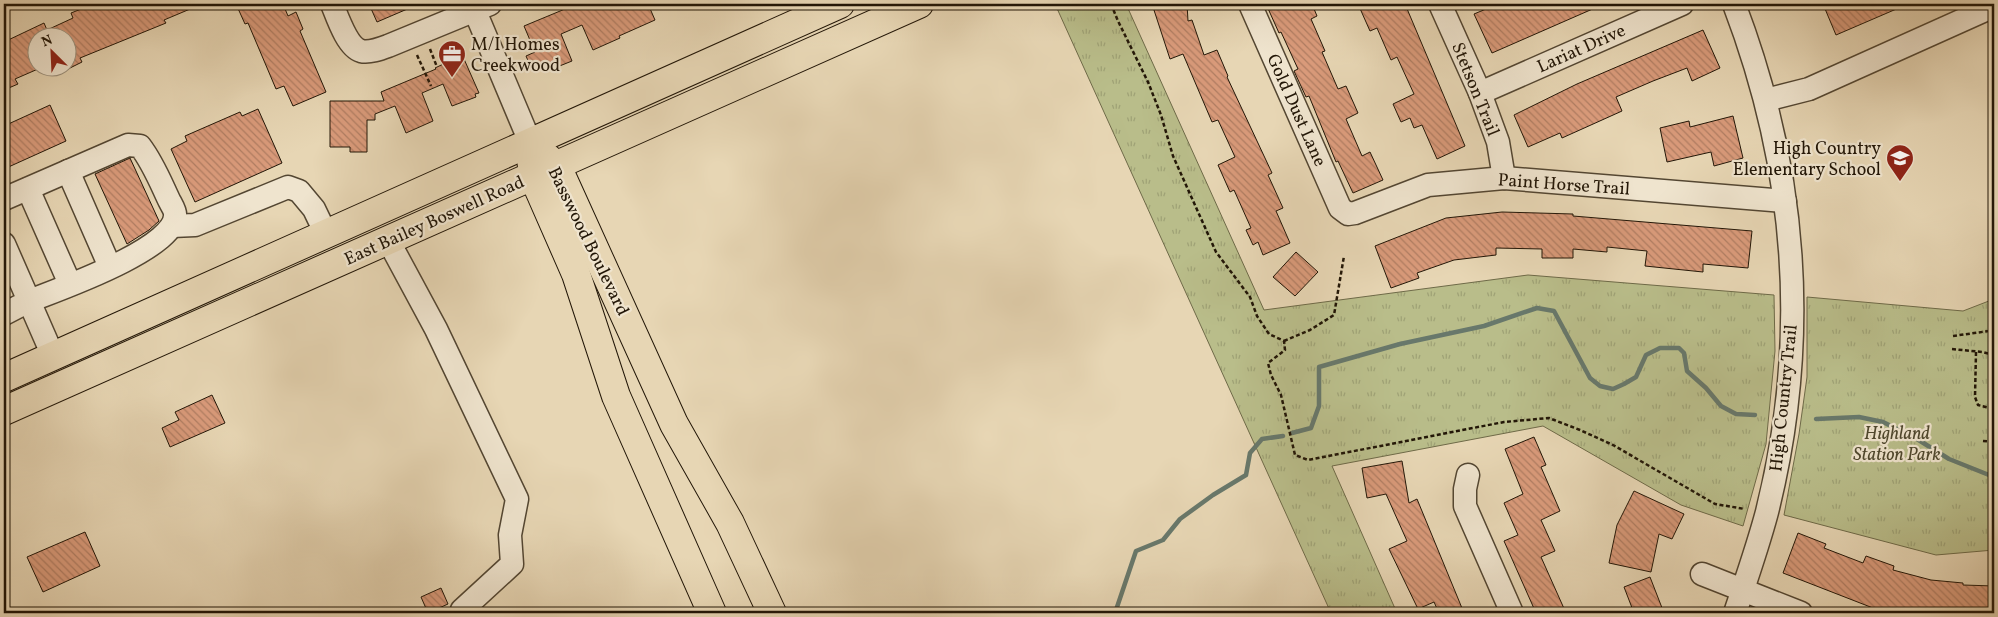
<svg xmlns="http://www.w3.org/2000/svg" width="1998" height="617" font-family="Vollkorn,serif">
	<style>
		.grass { fill: url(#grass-tufts); stroke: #6e6a48 }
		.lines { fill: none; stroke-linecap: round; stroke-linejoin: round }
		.stream { stroke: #68786b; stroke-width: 4.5 }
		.building { fill: url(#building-back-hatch); stroke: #221607 }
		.minor-casing { stroke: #534632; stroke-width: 25 }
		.major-casing { stroke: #221607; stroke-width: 30 }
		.path { stroke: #221607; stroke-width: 2.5; stroke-dasharray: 4 2.5; stroke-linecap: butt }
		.minor { stroke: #efe4ce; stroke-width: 22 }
		.major { stroke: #e7d6b4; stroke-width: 28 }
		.labels { text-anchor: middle; stroke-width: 4.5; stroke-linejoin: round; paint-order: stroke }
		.poi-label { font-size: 18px; fill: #221607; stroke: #efe4ce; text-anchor: start }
		.street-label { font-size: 18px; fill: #221607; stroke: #efe4ce }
		.park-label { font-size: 18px; font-style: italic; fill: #4f482e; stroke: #efe4ce }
	</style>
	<defs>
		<pattern id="grass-tufts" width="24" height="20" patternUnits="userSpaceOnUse" patternTransform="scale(1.25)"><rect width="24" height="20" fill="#b9bd8a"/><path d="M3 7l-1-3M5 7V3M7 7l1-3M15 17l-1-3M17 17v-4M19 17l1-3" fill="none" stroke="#9fa276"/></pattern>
		<pattern id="building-back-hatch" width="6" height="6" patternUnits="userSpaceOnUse" patternTransform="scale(1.25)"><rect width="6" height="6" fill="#d99a7a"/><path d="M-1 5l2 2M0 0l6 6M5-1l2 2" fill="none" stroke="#b07d62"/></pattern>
	</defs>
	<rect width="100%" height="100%" fill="#e7d6b4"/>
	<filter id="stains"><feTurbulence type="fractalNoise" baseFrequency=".004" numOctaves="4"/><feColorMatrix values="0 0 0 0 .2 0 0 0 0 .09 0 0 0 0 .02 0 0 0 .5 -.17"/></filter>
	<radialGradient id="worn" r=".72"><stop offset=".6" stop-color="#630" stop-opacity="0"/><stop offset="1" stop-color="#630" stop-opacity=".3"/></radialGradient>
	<g class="grass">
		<polygon points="1055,4 1126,4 1264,310 1528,275 1774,295 1775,351 1766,444 1743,526 1681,505 1543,426 1332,466 1397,613 1331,613"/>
		<polygon points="1807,297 1963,311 1994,299 1994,550 1936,555 1784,515 1799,434 1807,377"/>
	</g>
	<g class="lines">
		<g class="stream">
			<polyline points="1816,419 1859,417 1883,422 1917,439 1949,459 1994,477"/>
			<polyline points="1292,433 1311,428 1319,406 1319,367 1400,344 1484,326 1537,308 1554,311 1590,378 1600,386 1613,389 1624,384 1636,377 1646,355 1660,348 1679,348 1684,353 1687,371 1706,388 1721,406 1736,414 1755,415"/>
			<polyline points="1115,613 1136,551 1163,540 1180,519 1213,495 1246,475 1250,453 1262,439 1283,436"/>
		</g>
	</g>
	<g class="building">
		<polygon points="94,4 202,4 164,20 166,23 80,58 82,62 68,69 68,38 38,38 38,69 15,79 18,84 4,90 4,42 44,23 47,30 73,18 71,13"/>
		<polygon points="236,4 283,4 288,16 296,12 303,29 300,31 326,92 293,106 284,86 276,89 248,23 245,24"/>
		<polygon points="369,4 419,4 377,22"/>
		<polygon points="577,4 648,4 655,20 619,36 620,38 593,50 582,25 561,34 572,61 547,71 544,65 532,70 526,56 535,52 524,26"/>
		<polygon points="1152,4 1187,4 1188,21 1192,20 1204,55 1217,50 1228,76 1227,77 1272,173 1268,175 1283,208 1276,211 1290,243 1263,255 1258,242 1253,245 1246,230 1251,228 1234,190 1230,192 1218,165 1235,157 1218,120 1212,122 1183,54 1170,59"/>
		<polygon points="1266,4 1312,4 1317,16 1311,19 1325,51 1322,52 1338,89 1346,86 1358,113 1346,119 1362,156 1370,152 1383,180 1353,193 1338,161 1336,162 1309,96 1306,97 1294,71 1298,69 1281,32 1279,33"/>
		<polygon points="1358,4 1405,4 1465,146 1437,159 1422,125 1414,128 1410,118 1401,122 1393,104 1414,94 1397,57 1391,60 1377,28 1370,31"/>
		<polygon points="1498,4 1604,4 1492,53 1474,14"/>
		<polygon points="1823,4 1908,4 1836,35"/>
		<polygon points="1703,30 1720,68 1692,81 1687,68 1653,81 1616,97 1622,111 1562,138 1560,133 1528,147 1514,115 1577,84"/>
		<polygon points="454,59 455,62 464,59 479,93 475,94 476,97 452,106 443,84 422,93 433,121 406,133 395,106 375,114 375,120 367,120 367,152 350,152 350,147 330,147 330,101 384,101 381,92 436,69 435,68"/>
		<polygon points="50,105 66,141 4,169 4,126"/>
		<polygon points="258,109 282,163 195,202 171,149 187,141 185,136 240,112 242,116"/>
		<polygon points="1733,116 1743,158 1714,166 1711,152 1667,162 1660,128 1689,121 1690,127"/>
		<polygon points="130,158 159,221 149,230 127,244 95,174"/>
		<polygon points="1502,212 1573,214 1573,216 1752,231 1748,268 1703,264 1703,272 1645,266 1647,251 1607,247 1607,252 1573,249 1573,258 1542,258 1542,249 1496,248 1496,255 1454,260 1417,273 1419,278 1391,288 1375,246 1446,218"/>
		<polygon points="1296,252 1318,272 1295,296 1273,277"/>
		<polygon points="212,395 225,423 170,447 162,428 179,420 175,412"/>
		<polygon points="1534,437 1546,465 1541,467 1560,511 1541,520 1555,551 1541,557 1566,613 1536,613 1504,541 1518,535 1504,503 1523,494 1505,449"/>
		<polygon points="1402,461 1409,503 1417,499 1464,613 1439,613 1434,602 1418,609 1389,549 1407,541 1386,494 1367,498 1362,468"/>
		<polygon points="1634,491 1684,514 1672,539 1659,534 1651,572 1609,563 1617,525"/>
		<polygon points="85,532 100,566 43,592 27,557"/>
		<polygon points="1798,533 1826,544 1824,548 1863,563 1866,556 1894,566 1893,570 1931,580 1963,583 1963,585 1994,586 1994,613 1892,613 1873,608 1783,573"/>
		<polygon points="1650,577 1664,613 1634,613 1624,587"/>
		<polygon points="441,588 448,604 428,613 421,597"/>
	</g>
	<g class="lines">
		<g class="minor-casing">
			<g id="minor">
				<path d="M332,4C337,16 347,47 361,51C369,53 380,49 388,46L490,4"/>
				<polyline points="472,4 530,142"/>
				<polyline points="1250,4 1340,208 1348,214 1355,213 1428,185 1504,178 1785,201"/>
				<polyline points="1440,4 1480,93 1498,142 1504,178"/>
				<path d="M1734,4C1797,169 1810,340 1767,512C1758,546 1746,580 1735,613"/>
				<polyline points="1480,93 1682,4"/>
				<polyline points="1766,100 1809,89 1994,6"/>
				<polyline points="68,171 110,267"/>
				<polyline points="28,189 70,284"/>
				<path d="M4,199L128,145L140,146C153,163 160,181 169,200C171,204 175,210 175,214C178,248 57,290 29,301L53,356"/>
				<polyline points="172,226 195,225 288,187 299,191 314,209 326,234"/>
				<polyline points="388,240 436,329 517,499 510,535 512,564 462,610"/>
				<polyline points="4,244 29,301 4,314"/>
				<polyline points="1468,475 1465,489 1465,506 1512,613"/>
				<polyline points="1702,574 1801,613"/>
			</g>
		</g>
		<g class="major-casing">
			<g id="major">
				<polyline points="542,153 557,166 674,424 730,523 772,613"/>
				<polyline points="531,158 533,176 576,274 616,396 712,613"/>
				<polyline points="4,378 840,4"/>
				<polyline points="4,411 919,4"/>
			</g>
		</g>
		<g class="path">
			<polyline points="1111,4 1118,21 1148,82 1161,115 1173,156 1216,252 1250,297 1257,316 1269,334 1284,341 1285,350 1268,363 1271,375 1281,395 1295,455 1308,460 1504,422 1549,418 1580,430 1613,445 1715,504 1745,509"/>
			<polyline points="430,49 437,67"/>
			<polyline points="417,55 431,86"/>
			<polyline points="1953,336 1989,331 1994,325"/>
			<polyline points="1284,341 1310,330 1334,315 1344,256"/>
			<polyline points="1952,349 1982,352 1994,355"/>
			<polyline points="1976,352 1975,397 1978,405 1994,409"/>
			<polyline points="1983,441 1994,442"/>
		</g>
		<use href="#minor" class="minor"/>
		<use href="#major" class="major"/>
	</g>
	<defs>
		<g id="office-pin" transform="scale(1.4375)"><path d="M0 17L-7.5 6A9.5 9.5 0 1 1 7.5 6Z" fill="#8f2418" stroke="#efe4ce"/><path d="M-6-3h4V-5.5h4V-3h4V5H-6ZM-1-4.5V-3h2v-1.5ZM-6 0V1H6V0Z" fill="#fff"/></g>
		<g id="school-pin" transform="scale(1.4375)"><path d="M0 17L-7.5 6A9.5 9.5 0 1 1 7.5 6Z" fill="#8f2418" stroke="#efe4ce"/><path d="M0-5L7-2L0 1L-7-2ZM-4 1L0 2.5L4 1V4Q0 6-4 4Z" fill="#fff"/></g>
	</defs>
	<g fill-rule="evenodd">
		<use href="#office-pin" x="452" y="54"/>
		<use href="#school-pin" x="1900" y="158"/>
	</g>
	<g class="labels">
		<g class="poi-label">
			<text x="471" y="50">M/I Homes<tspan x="471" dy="21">Creekwood</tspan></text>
			<text x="1881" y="154" text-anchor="end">High Country<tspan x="1881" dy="21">Elementary School</tspan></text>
		</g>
		<g class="street-label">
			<text transform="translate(1581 48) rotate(-24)" y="6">Lariat Drive</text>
			<text transform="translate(1476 89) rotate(68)" y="6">Stetson Trail</text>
			<text transform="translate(1297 110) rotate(66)" y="6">Gold Dust Lane</text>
			<text transform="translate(1564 184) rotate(4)" y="6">Paint Horse Trail</text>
			<text transform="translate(434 220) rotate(-24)" y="6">East Bailey Boswell Road</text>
			<text transform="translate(589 241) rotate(64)" y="6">Basswood Boulevard</text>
			<text transform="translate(1783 398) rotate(-84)" y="6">High Country Trail</text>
		</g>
		<g class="park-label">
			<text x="1897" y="439">Highland<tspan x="1897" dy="21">Station Park</tspan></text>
		</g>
	</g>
	<rect width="1998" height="617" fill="none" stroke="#e7d6b4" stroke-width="20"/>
	<rect x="5" y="5" width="1988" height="607" fill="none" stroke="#221607" stroke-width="2.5"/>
	<rect x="10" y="10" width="1978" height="597" fill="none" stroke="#221607"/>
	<g transform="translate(52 52) rotate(336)"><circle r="24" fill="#efe4ce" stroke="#9d927e"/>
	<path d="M0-4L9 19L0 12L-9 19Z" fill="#8f2418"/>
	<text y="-8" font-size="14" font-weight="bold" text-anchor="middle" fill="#221607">N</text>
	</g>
	<rect width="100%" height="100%" filter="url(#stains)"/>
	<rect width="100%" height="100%" fill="url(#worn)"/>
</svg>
